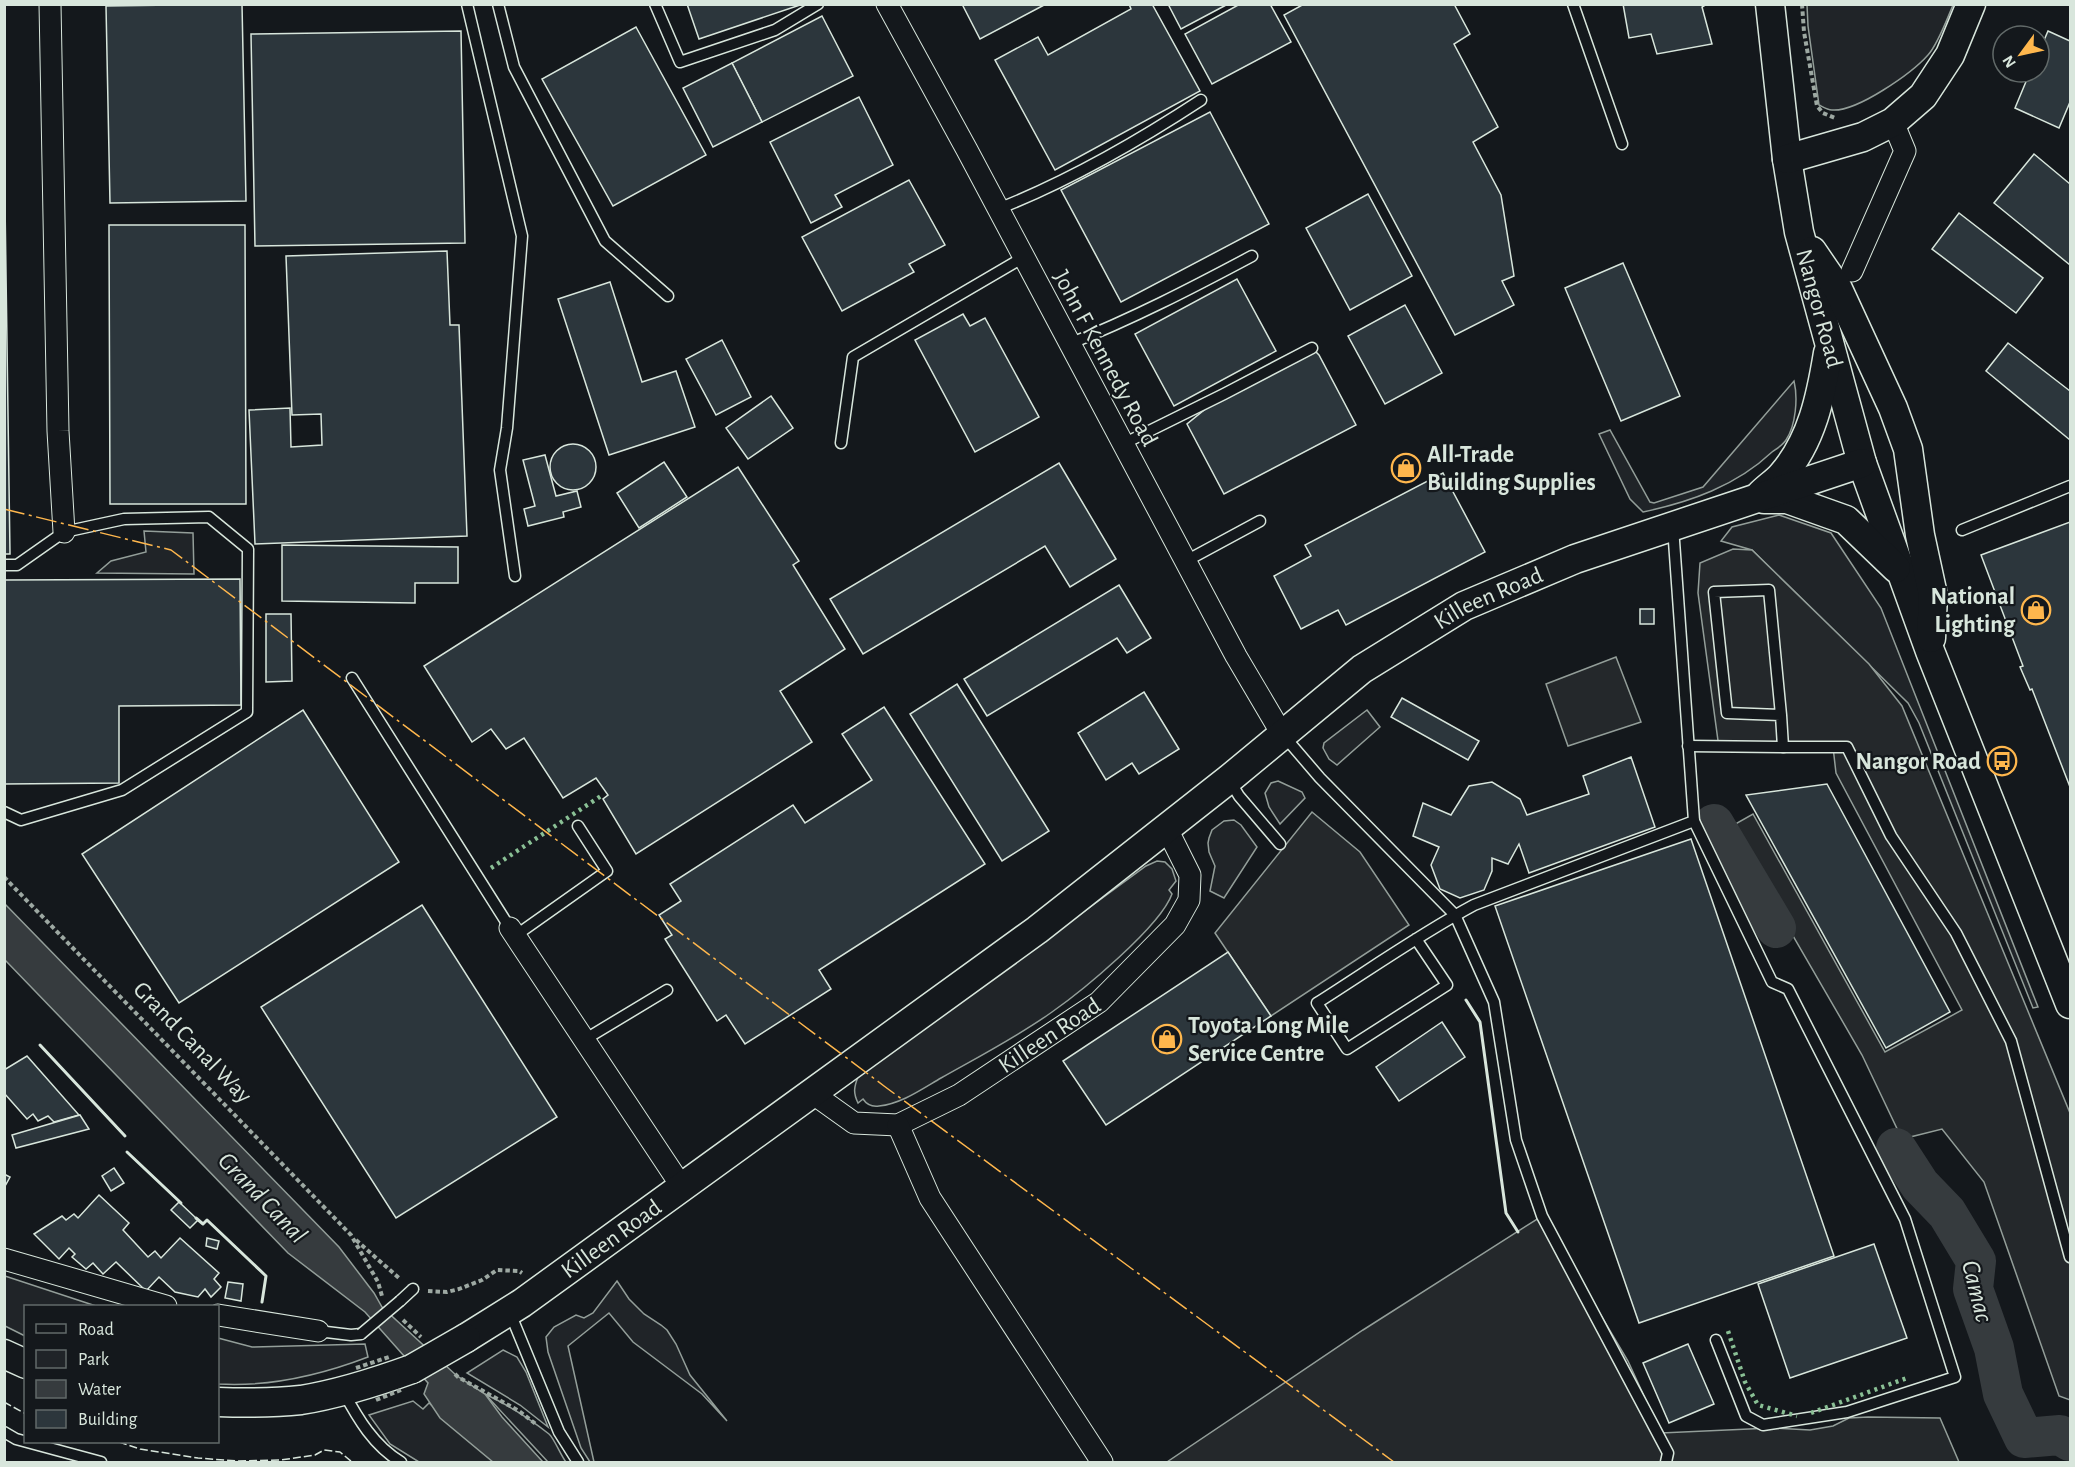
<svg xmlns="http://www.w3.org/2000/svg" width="2075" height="1467" font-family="'Alegreya Sans',sans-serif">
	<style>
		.green { fill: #202428; stroke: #939e99; stroke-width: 1.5 }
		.parking { fill: #24282b; stroke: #939e99; stroke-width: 1.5 }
		.water { fill: #363b3e; stroke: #939e99; stroke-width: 1.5 }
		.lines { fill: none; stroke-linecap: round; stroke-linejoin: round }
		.river { stroke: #363b3e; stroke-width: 40 }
		.building { fill: #2c363c; stroke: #d8e6dc; stroke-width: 1.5 }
		.lane-casing { stroke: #d8e6dc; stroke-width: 13 }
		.street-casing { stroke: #d8e6dc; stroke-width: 23 }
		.secondary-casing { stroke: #d8e6dc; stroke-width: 31 }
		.path { stroke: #9da8a2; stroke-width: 4; stroke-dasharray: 4.5 3; stroke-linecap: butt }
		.lane { stroke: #14181c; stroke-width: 10 }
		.street { stroke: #14181c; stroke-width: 21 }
		.secondary { stroke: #14181c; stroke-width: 28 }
		.lane-bridge-casing { stroke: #d8e6dc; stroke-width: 13; stroke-linecap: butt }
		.secondary-bridge-casing { stroke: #d8e6dc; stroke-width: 31; stroke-linecap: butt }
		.path-bridge { stroke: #9da8a2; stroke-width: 4; stroke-dasharray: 4.5 3; stroke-linecap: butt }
		.lane-bridge { stroke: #14181c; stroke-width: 10 }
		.secondary-bridge { stroke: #14181c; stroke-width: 28 }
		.hedge { stroke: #8ac095; stroke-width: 4.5; stroke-dasharray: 3 4.5; stroke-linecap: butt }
		.fence { stroke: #d8e6dc; stroke-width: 1.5; stroke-dasharray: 8 3; stroke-linecap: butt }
		.wall { stroke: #d8e6dc; stroke-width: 3 }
		.power { stroke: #ffb74d; stroke-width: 1.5; stroke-dasharray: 21 4.5 3 4.5; stroke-linecap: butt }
		.labels { text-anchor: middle; stroke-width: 4.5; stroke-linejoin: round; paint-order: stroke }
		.street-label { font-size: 24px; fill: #d8e6dc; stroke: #14181c }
		.poi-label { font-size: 24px; font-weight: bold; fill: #d8e6dc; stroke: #14181c; text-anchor: start }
		.water-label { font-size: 26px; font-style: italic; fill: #d8e6dc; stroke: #14181c }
	</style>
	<rect width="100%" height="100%" fill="#14181c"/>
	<g class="green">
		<path d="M1807,5V4L1953,5C1947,19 1938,44 1928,55C1912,73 1857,112 1832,110C1827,110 1823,107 1819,105L1808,26Z"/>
		<path d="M1794,381C1798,398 1796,425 1786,440C1783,445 1776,449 1772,452C1736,486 1690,502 1643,512L1630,499L1599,434L1610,430L1650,502L1654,503L1703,487Z"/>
		<polygon points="1779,515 1831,533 1881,608 2038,1007 2033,1008 1919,723 1908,703 1752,550 1721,541 1732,527"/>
		<polygon points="144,531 193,533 194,574 97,573 111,561 146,552"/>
		<polygon points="1367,710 1380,727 1337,765 1329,759 1323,748 1324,743"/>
		<polygon points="1278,781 1302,792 1305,798 1280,824 1269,807 1265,793 1271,783"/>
		<polygon points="1234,820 1241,825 1257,847 1224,898 1210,891 1215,866 1209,852 1208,843 1209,838 1212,830 1224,821"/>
		<path d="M1157,861L1165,862L1172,869L1176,881L1169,890L1172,894C1160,927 1082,991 1052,1012C1017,1037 978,1057 941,1078C922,1089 901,1104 879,1106C872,1107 867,1105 863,1099L858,1103C853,1093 854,1087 858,1077L1146,866Z"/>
		<polygon points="4,1276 5,1276 96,1306 26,1306 25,1336 5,1326"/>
		<polygon points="617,1281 629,1299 644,1314 661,1325 667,1330 676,1344 690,1375 727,1421 702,1394 633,1342 609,1313 568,1346 594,1462 590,1462 581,1448 548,1352 546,1337 554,1327 576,1315 584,1318 593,1313"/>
		<path d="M218,1338L252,1347L365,1344L368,1357C321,1375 268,1387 218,1384Z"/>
		<polygon points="503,1350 517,1357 526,1372 548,1427 520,1405 467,1373"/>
		<path d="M485,1394C508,1405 529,1418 549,1434C554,1438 561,1456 566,1462H548Z"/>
		<polygon points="413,1401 423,1409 429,1403 496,1462 419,1462 390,1444 369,1415"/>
	</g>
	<g class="parking">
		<polygon points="1733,549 1752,550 1869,664 1902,706 2070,1113 2070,1400 2059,1396 1984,1182 1942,1129 1902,1139 1862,1055 1730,827 1753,814 1885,1052 1962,1010 1836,773 1833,747 1719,748 1698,593 1700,563"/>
		<polygon points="1616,657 1641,722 1568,746 1546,684"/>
		<polygon points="1312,812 1360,852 1409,925 1271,1016 1215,933"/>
		<polygon points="1542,1216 1628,1361 1661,1433 1771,1428 1810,1430 1833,1426 1849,1418 1868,1417 1940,1418 1959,1462 1167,1462 1363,1330"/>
	</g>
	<polygon class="water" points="4,903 339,1247 374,1293 382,1307 457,1376 485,1394 502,1417 543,1462 493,1462 440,1418 424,1394 428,1383 365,1312 288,1253 5,960"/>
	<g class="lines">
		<g class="river">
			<polyline points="1714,824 1776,928"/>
			<polyline points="1896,1148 1920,1185 1947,1213 1976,1261 1973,1289 1994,1348 2003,1394 2024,1438 2060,1435 2070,1441"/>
		</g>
	</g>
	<g class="building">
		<polygon points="242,4 246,201 110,203 106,6"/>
		<polygon points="687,4 803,4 699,39"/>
		<polygon points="962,4 1046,4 980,39"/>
		<polygon points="1129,4 1152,4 1200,91 1055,170 995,60 1038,37 1048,55 1131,9"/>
		<polygon points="1168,4 1228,4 1181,29"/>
		<polygon points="1240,4 1270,4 1291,42 1212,84 1185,34"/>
		<polygon points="1304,4 1454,4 1470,34 1454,44 1498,127 1473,142 1501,195 1514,276 1502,281 1514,305 1455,335 1284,15"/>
		<polygon points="1623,4 1707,4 1702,7 1712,44 1657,54 1651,34 1629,38"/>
		<polygon points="822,16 853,76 762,122 732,63"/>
		<polygon points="636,27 706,155 613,206 542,79"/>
		<polygon points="461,31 465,243 255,246 251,34"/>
		<polygon points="2048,31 2070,41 2070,102 2059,128 2015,108 2030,72 2039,72 2039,52"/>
		<polygon points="732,63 762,122 713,147 683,88"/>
		<polygon points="859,97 893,165 835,195 842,207 811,223 770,142"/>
		<polygon points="1210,112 1269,224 1121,302 1061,190"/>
		<polygon points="2034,154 2070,184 2070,265 1994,203"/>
		<polygon points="909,180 945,245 909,264 914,272 842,311 802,237"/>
		<polygon points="1368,194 1412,276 1350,310 1306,228"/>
		<polygon points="5,203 10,554 4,554 4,203"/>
		<polygon points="1959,213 2043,278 2016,313 1932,249"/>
		<polygon points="109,225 245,225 246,504 110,504"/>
		<polygon points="447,251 450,325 459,325 467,536 255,544 249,410 290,408 291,447 322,445 321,414 292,415 286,256"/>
		<polygon points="1623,263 1680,396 1621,421 1565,288"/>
		<polygon points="1237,279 1276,351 1174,406 1135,334"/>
		<polygon points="610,282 642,382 676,371 695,427 609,455 558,299"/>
		<polygon points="1405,305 1442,373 1385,404 1348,336"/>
		<polygon points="963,314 970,326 985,318 1039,417 975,452 915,340"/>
		<polygon points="722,340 751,397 716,415 686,359"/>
		<polygon points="2008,343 2070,391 2070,440 1986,371"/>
		<polygon points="1312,348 1319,355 1356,425 1224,494 1187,424 1224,394"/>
		<polygon points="771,396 793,428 748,459 726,428"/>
		<circle cx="573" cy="467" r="23"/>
		<polygon points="545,455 556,496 577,491 581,507 563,512 564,517 528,526 524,509 535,506 523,460"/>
		<polygon points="664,462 687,497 639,528 617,493"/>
		<polygon points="1059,463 1116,559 1070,587 1045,546 863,654 830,599"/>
		<polygon points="738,467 799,561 793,565 845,649 780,691 812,742 636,854 603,799 608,795 596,778 563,798 524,738 506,749 491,729 472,742 424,666"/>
		<polygon points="1443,473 1485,552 1346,625 1338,610 1301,629 1274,576 1311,556 1305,545"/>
		<polygon points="2070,522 2070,787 2032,689 2030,690 2020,667 2023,666 1981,555"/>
		<polygon points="282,545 458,547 458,583 415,583 415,603 282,601"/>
		<polygon points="240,579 241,705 119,706 119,783 4,784 4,580"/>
		<polygon points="1119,585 1151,638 1127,653 1117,638 987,716 964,679"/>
		<rect x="1640" y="609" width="14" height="15"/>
		<polygon points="266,614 291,614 292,681 266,682"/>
		<polygon points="957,684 1049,831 1002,861 910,714"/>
		<polygon points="1144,692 1179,749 1139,774 1132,763 1106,780 1078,733"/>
		<polygon points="1402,698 1479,741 1468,760 1391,717"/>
		<polygon points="884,707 985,864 819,970 831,989 745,1044 726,1015 717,1021 665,939 672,935 659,915 681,901 670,884 793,805 805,823 872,780 842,734"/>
		<polygon points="303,710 399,862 179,1003 82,854"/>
		<polygon points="1631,757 1655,827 1529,873 1519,844 1508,864 1492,858 1492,871 1484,890 1460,898 1440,889 1431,865 1439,847 1413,836 1423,803 1451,815 1469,786 1492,782 1520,799 1527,815 1589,794 1583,776"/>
		<polygon points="1827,784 1950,1012 1886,1048 1746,795"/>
		<polygon points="1691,839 1834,1256 1639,1323 1495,906"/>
		<polygon points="422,905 557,1117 396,1218 261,1007"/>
		<polygon points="1228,952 1271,1016 1106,1125 1063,1061"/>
		<polygon points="1442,1022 1465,1057 1399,1101 1376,1067"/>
		<polygon points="27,1056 79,1115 54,1122 48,1116 38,1121 33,1114 27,1119 4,1093 4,1070"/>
		<polygon points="80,1115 89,1129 16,1148 12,1135"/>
		<polygon points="114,1168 124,1183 111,1191 102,1176"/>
		<polygon points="4,1174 10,1177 4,1188"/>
		<polygon points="99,1195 129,1223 123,1230 148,1257 155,1251 161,1258 180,1238 219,1273 214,1279 221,1287 211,1297 205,1289 198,1297 175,1292 159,1277 146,1291 116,1262 103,1274 93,1263 86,1269 72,1257 75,1254 69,1248 59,1259 34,1234 62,1216 66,1220 74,1214 78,1218"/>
		<polygon points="179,1202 198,1220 190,1228 171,1210"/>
		<polygon points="207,1238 219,1241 217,1249 206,1246"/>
		<polygon points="1874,1244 1907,1338 1790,1378 1758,1284"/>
		<polygon points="228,1282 243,1284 241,1301 225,1298"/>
		<polygon points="1688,1344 1714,1404 1669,1423 1643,1363"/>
	</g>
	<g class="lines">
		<g class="lane-casing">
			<g id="lane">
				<polyline points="467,4 522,236 507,428 500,470 515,576"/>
				<polyline points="498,4 514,67 605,241 668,296"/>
				<polyline points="655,4 680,62 775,30 818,4"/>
				<polyline points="1573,4 1622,144"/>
				<path d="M998,209C1069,181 1137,142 1201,100"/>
				<path d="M1069,344C1132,319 1192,288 1252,256"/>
				<polyline points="841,443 853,357 1024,257"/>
				<polyline points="1123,444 1224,394 1312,348"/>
				<polyline points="1962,530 2070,486"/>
				<polyline points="1186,561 1260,521"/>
				<polyline points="4,565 17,565 64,532 124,519 209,517 248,549 247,712 122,790 21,820 4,812"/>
				<polyline points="352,678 510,928"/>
				<polyline points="1284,736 1320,778 1455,915 1494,1002 1516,1140 1542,1216 1668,1453 1666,1462"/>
				<polyline points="1688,746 1783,747 1781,715 1727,713 1714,592 1769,590 1781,715"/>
				<polyline points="1783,747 1847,747 1891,836 1956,933 2011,1041 2070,1257"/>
				<polyline points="1230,781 1239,796 1280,844"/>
				<polyline points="1694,821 1772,982 1788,989 1905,1219 1955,1377 1847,1412 1763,1425 1746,1416 1716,1340"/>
				<polyline points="515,936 607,871 578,826"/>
				<path d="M1416,939L1447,985L1347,1049L1317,1003C1369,970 1420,934 1474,905L1694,821L1673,527"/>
				<polyline points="584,1040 667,990"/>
				<polyline points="400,1301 413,1289"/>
				<polyline points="510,1313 559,1432 578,1462"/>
				<polyline points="318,1331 351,1335 361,1334"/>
				<path d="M343,1391C358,1419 374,1446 401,1462"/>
				<polyline points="4,1432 16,1439 101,1462"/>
			</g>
		</g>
		<g class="street-casing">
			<g id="street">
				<polyline points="50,4 58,431 64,532"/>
				<polyline points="887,4 967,150 1236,656 1282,734"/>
				<polyline points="1852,271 1905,151 1893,122"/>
				<polyline points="510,928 682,1187"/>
				<path id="s1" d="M812,1093L854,1123L898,1125L959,1095L1099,1002L1175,925L1189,900L1190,875L1167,829"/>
				<polyline points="898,1125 930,1198 1102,1462"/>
				<polyline points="4,1259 166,1306"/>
				<polyline points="218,1315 318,1331"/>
			</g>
		</g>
		<g class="secondary-casing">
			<g id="secondary">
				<path id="s2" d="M1770,4L1787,159L1799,232L1862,463L1930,651L2070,1004"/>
				<polyline points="1787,159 1863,137 1893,122 1923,96 1950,55 1971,4"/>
				<polyline points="1812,251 1838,289 1893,408 1908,449 1920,535 1933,595 1931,638"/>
				<path d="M1761,494C1768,487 1776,482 1782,475C1812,441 1821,396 1828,353"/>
				<polyline points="1764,499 1787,499 1846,520 1896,568"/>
				<path id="s3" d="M466,1338L522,1303L1037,930L1229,779L1362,669L1464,606L1575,559L1862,463"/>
				<polyline points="4,1354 26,1364"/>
				<path d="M218,1402C245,1403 273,1403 301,1400C339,1394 376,1382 412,1369"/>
			</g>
		</g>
		<g class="path">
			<polyline points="1802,4 1804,32 1817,106 1823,113 1835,118"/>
			<polyline points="4,877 351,1235 378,1282 382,1296"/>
			<polyline points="356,1240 400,1279"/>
			<polyline points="428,1291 447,1292 459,1289 482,1280 497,1270 519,1271 522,1273"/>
			<polyline points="403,1320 421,1337"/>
			<polyline points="455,1374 458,1377 519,1411 537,1425"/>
		</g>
		<use href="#lane" class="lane"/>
		<use href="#street" class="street"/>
		<use href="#secondary" class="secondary"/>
		<g class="lane-bridge-casing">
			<polyline id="lane-bridge" points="361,1334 400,1301"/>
		</g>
		<g class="secondary-bridge-casing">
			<polyline id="secondary-bridge" points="412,1369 466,1338"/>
		</g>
		<g class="path-bridge">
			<polyline points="356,1368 389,1357"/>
			<polyline points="376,1400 401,1390"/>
		</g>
		<use href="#lane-bridge" class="lane-bridge"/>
		<use href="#secondary-bridge" class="secondary-bridge"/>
		<g class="hedge">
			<polyline points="491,868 601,796"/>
			<polyline points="1728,1331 1745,1382 1758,1405 1797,1416"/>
			<polyline points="1811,1413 1907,1378"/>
		</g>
		<g class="fence">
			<polyline points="4,1402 26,1414"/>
			<polyline points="119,1442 140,1449 198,1458 237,1461 281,1460 315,1455 324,1450 340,1452 352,1462"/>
		</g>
		<g class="wall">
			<polyline points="1466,1000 1480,1022 1506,1213 1518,1232"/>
			<polyline points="40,1045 125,1136"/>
			<polyline points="127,1152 181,1203"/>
			<polyline points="196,1218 203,1224 207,1220 266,1276 262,1302"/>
		</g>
		<polyline class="power" points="4,509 171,550 884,1086 1394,1462"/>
	</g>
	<defs>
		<g id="shop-ring" transform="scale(1.5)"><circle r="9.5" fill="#14181c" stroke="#ffb74d" stroke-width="1.5"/><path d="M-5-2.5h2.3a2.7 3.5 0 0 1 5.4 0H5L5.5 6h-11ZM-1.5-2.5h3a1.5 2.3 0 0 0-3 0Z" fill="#ffb74d"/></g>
		<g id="bus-ring" transform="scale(1.5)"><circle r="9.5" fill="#14181c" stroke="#ffb74d" stroke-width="1.5"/><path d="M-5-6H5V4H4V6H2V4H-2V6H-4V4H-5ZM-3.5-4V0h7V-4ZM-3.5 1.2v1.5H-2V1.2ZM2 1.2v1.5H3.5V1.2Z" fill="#ffb74d"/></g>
	</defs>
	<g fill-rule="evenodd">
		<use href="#shop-ring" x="1406" y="468"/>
		<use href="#shop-ring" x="2036" y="610"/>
		<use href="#bus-ring" x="2002" y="761"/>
		<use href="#shop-ring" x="1167" y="1039"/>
	</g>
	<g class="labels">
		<g class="street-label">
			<text dy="8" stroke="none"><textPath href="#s2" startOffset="309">Nangor Road</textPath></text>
			<text transform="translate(1106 358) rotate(62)" y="8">John F Kennedy Road</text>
			<text dy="8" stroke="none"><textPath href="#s3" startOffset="1264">Killeen Road</textPath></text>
			<text dy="8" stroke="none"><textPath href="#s1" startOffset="272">Killeen Road</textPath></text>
			<text transform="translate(193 1042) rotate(46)" y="8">Grand Canal Way</text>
			<text dy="8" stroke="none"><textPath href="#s3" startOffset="176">Killeen Road</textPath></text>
		</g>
		<g class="poi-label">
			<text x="1427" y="462">All-Trade<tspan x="1427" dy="28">Building Supplies</tspan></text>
			<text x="2015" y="604" text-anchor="end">National<tspan x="2015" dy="28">Lighting</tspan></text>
			<text x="1981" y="769" text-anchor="end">Nangor Road</text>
			<text x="1188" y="1033">Toyota Long Mile<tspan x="1188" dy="28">Service Centre</tspan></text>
		</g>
		<g class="water-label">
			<text transform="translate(263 1197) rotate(46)" y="9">Grand Canal</text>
			<text transform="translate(1978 1291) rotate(76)" y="9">Camac</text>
		</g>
	</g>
	<rect width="2075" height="1467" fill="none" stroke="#d8e6dc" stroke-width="12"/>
	<rect x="24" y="1305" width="195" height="138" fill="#14181c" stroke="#626a69" stroke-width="1.5"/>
	<rect x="36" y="1324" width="30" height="9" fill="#14181c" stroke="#626a69" stroke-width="1.5"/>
	<text x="78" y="1335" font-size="18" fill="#d8e6dc">Road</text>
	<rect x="36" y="1350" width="30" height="18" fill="#202428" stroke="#626a69" stroke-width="1.5"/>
	<text x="78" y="1365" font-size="18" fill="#d8e6dc">Park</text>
	<rect x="36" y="1380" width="30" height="18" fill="#363b3e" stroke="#626a69" stroke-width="1.5"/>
	<text x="78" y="1395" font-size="18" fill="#d8e6dc">Water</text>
	<rect x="36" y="1410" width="30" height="18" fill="#2c363c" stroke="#626a69" stroke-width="1.5"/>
	<text x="78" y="1425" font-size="18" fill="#d8e6dc">Building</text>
	<g transform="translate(2021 54) rotate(237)"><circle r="28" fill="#14181c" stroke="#626a69" stroke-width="1.5"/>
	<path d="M0-4.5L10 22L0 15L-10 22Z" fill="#ffb74d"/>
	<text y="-9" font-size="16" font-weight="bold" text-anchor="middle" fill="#d8e6dc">N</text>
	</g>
</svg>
